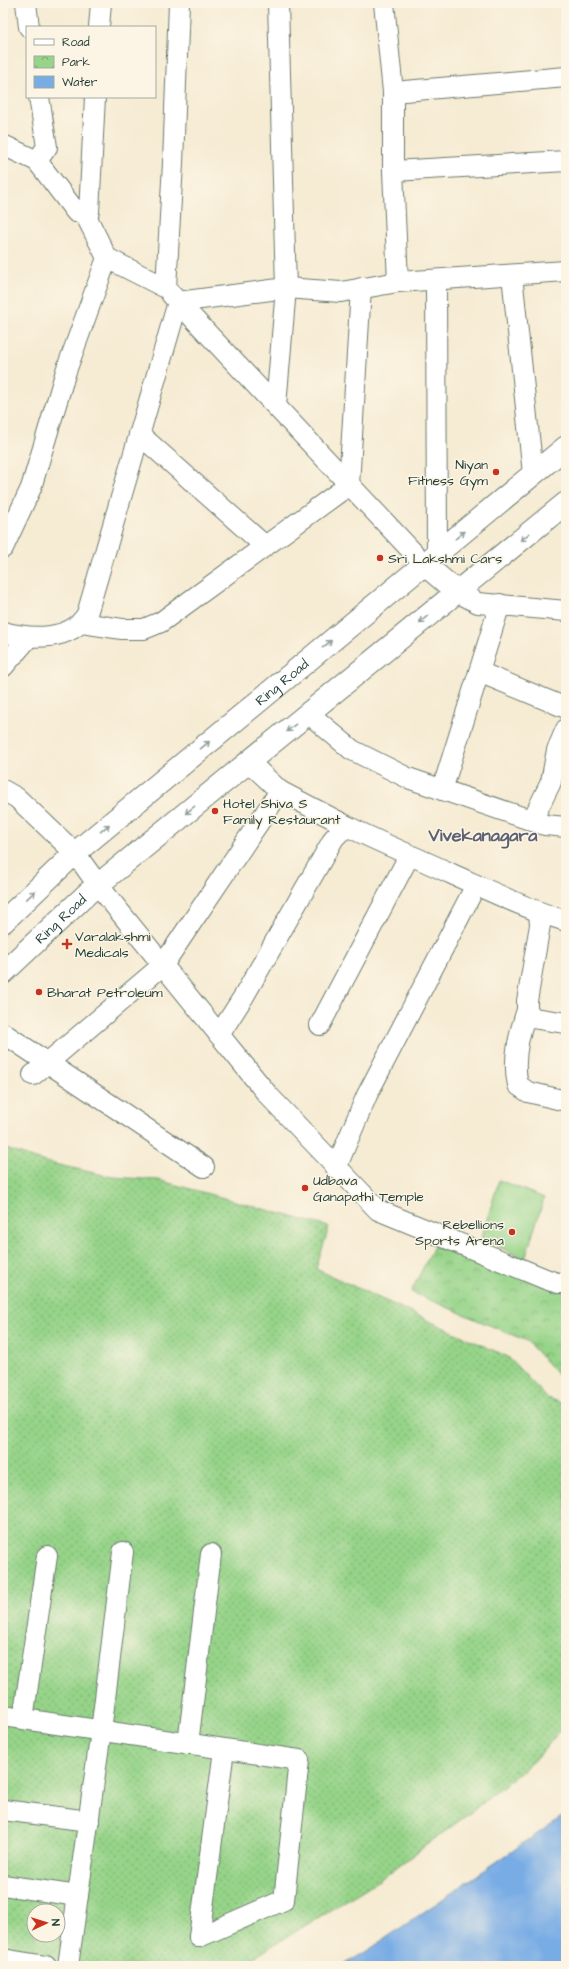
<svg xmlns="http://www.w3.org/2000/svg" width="569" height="1969" font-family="'Architects Daughter',sans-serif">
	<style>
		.grass { fill: url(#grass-dots); stroke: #5a885e; fill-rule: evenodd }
		.park { fill: url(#park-crowns); stroke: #5a885e }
		.pitch { fill: #96d489; stroke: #5a885e }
		.water { fill: #78ace5; stroke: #4c748c }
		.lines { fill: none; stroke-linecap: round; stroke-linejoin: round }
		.minor-casing { stroke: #6a7a6c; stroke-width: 22 }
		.major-casing { stroke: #6a7a6c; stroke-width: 24 }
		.minor { stroke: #fff; stroke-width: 20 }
		.major { stroke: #fff; stroke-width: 22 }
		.oneway { stroke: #8f9e9a }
		.poi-dot { fill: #c8321e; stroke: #fcf5e5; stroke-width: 1.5 }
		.labels { text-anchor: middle; stroke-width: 3; stroke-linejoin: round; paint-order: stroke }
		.poi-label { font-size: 14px; fill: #1f3d34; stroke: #fcf5e5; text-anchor: start }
		.street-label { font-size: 14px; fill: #1f3d34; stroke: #fcf5e5 }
		.district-label { font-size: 18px; font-weight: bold; fill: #5e6172; stroke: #fcf5e5 }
	</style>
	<defs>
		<pattern id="grass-dots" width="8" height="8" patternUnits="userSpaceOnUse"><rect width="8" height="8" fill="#96d489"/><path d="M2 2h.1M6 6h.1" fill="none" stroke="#7aad71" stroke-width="1.8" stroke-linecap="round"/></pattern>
		<pattern id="park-crowns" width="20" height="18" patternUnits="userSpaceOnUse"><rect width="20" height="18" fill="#96d489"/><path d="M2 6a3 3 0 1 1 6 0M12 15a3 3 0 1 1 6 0" fill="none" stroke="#7aad71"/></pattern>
	</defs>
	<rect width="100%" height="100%" fill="#fcf5e5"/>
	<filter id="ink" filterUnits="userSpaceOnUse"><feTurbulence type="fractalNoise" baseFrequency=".025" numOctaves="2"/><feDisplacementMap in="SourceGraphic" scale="8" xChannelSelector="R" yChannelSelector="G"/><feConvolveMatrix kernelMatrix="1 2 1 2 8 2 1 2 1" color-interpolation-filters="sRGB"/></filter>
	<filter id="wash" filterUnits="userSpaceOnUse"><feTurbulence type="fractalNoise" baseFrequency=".012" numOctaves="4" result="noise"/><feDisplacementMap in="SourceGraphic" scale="16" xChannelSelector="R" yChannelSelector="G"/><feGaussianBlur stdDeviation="0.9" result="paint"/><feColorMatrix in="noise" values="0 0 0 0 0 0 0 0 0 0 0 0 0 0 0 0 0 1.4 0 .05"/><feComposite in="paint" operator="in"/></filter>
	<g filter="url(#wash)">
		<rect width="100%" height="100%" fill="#f6ebd3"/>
		<path class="grass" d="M3,1148L45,1162L113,1177L158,1180L329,1227L316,1269L508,1357L547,1398L566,1405V1723L538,1757L478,1807L379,1880L240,1966H3ZM34,1911H58V1935H34Z"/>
		<polygon class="park" points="434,1246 566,1292 566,1378 559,1376 527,1341 411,1292"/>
		<polygon class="pitch" points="499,1180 544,1198 525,1259 481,1239"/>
		<polygon class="water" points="566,1814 566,1966 342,1966 370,1949"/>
	</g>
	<g filter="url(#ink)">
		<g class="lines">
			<g class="minor-casing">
				<g id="minor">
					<polyline points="26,3 29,27"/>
					<polyline points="384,3 393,92 393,171 398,282 566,271"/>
					<polyline points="99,27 101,3"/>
					<polyline points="393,92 566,77"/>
					<polyline points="3,145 37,161 47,147 39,97"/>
					<polyline points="37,161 76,212 89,212 95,97"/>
					<polyline points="393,171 566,161"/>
					<polyline points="84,212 107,258 166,288 173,163 179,3"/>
					<polyline points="512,275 533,474"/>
					<polyline points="436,280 437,553"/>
					<polyline points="171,294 178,302 286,288 341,292 398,282"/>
					<polyline points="178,302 424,564"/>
					<polyline points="276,406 286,288 278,3"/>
					<polyline points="139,434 265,546"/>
					<polyline points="3,548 31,488 66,371 107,258"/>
					<polyline points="457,592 478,603 566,611"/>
					<polyline points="500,604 479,672 566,708"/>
					<polyline points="82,623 122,629 144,629 161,622 349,485 361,288"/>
					<path d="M3,632C30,639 71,642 87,614L178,302"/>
					<polyline points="3,667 29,637"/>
					<polyline points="308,713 352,750 408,778 545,825 566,827"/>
					<polyline points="249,762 280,791 349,827"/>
					<polyline points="3,790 17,798 75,853 98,885 268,1095 378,1210 548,1280 558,1283 566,1283"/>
					<polyline points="442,790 479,672"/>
					<polyline points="532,821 551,782 557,750 566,729"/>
					<polyline points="539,913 540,925 527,1001 527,1010 533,1018 566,1023"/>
					<path d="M527,1010C519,1033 512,1061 518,1085L528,1092L566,1101"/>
					<polyline points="320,1025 409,856"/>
					<polyline points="3,1033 204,1167"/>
					<path d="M219,1035L244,996L334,838L341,831L349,827C383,844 418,858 452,874C490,891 527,909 566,921"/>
					<polyline points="33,1075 163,965 280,791"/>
					<polyline points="336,1168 367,1095 476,885"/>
					<polyline points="3,1716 299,1760 284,1900 199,1937"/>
					<polyline points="23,1719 47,1556"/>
					<polyline points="188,1744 211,1554"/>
					<polyline points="3,1810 89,1821"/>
					<polyline points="3,1885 78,1896"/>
					<polyline points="199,1937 224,1750"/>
					<polyline points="3,1959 46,1966"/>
					<polyline points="68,1966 101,1731 123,1552"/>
				</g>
			</g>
			<g class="major-casing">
				<g id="major">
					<polyline points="424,564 457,592"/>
					<path id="s1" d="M3,922L75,853L566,447"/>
					<path id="s2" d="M3,973L88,893L566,503"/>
				</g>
			</g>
			<use href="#minor" class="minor"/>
			<use href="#major" class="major"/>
		</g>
		<defs><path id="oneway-shaft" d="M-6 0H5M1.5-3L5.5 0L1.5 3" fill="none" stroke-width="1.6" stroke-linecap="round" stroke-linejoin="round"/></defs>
		<g class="oneway">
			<use href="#oneway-shaft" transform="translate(460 535) rotate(-39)"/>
			<use href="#oneway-shaft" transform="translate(525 537) rotate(141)"/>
			<use href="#oneway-shaft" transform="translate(424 619) rotate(141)"/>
			<use href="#oneway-shaft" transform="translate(327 644) rotate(-40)"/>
			<use href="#oneway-shaft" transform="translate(291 728) rotate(141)"/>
			<use href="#oneway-shaft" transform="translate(205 745) rotate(-40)"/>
			<use href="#oneway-shaft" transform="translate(190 810) rotate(141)"/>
			<use href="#oneway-shaft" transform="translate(105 828) rotate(-40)"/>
			<use href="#oneway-shaft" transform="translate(31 895) rotate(-44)"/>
		</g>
	</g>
	<g class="poi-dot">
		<circle cx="496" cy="472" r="4"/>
		<circle cx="380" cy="558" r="4"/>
		<circle cx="215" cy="811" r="4"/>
		<path d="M65 938h4v4h4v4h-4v4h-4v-4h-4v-4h4z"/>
		<circle cx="39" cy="992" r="4"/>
		<circle cx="305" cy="1188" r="4"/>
		<circle cx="512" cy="1232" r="4"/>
	</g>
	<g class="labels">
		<g class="poi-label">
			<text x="488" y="469" text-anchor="end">Niyan<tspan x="488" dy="16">Fitness Gym</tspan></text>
			<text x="388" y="563">Sri Lakshmi Cars</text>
			<text x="223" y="808">Hotel Shiva S<tspan x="223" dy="16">Family Restaurant</tspan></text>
			<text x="75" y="941">Varalakshmi<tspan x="75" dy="16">Medicals</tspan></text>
			<text x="47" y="997">Bharat Petroleum</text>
			<text x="313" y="1185">Udbava<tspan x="313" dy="16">Ganapathi Temple</tspan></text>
			<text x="504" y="1229" text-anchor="end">Rebellions<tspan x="504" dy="16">Sports Arena</tspan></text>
		</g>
		<g class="street-label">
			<text dy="5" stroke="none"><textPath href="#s1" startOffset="368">Ring Road</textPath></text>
			<text dy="5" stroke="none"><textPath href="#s2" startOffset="79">Ring Road</textPath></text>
		</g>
		<g class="district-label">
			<text x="483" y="841">Vivekanagara</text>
		</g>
	</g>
	<rect width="569" height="1969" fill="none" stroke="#fcf5e5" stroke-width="16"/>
	<rect x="26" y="26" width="130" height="72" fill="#fcf5e5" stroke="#a4ab9e"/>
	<rect x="34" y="39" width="20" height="6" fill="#ffffff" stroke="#a4ab9e"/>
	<text x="62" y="46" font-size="12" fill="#1f3d34">Road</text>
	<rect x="34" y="56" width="20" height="12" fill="url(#park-crowns)" stroke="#a4ab9e"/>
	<text x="62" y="66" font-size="12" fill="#1f3d34">Park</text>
	<rect x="34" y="76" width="20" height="12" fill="#78ace5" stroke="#a4ab9e"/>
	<text x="62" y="86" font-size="12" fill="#1f3d34">Water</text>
	<g transform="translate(46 1923) rotate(86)"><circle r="19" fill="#fcf5e5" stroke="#a4ab9e"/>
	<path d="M0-3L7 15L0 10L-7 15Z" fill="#c8321e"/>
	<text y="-6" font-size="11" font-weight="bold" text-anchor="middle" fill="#1f3d34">N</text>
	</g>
</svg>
